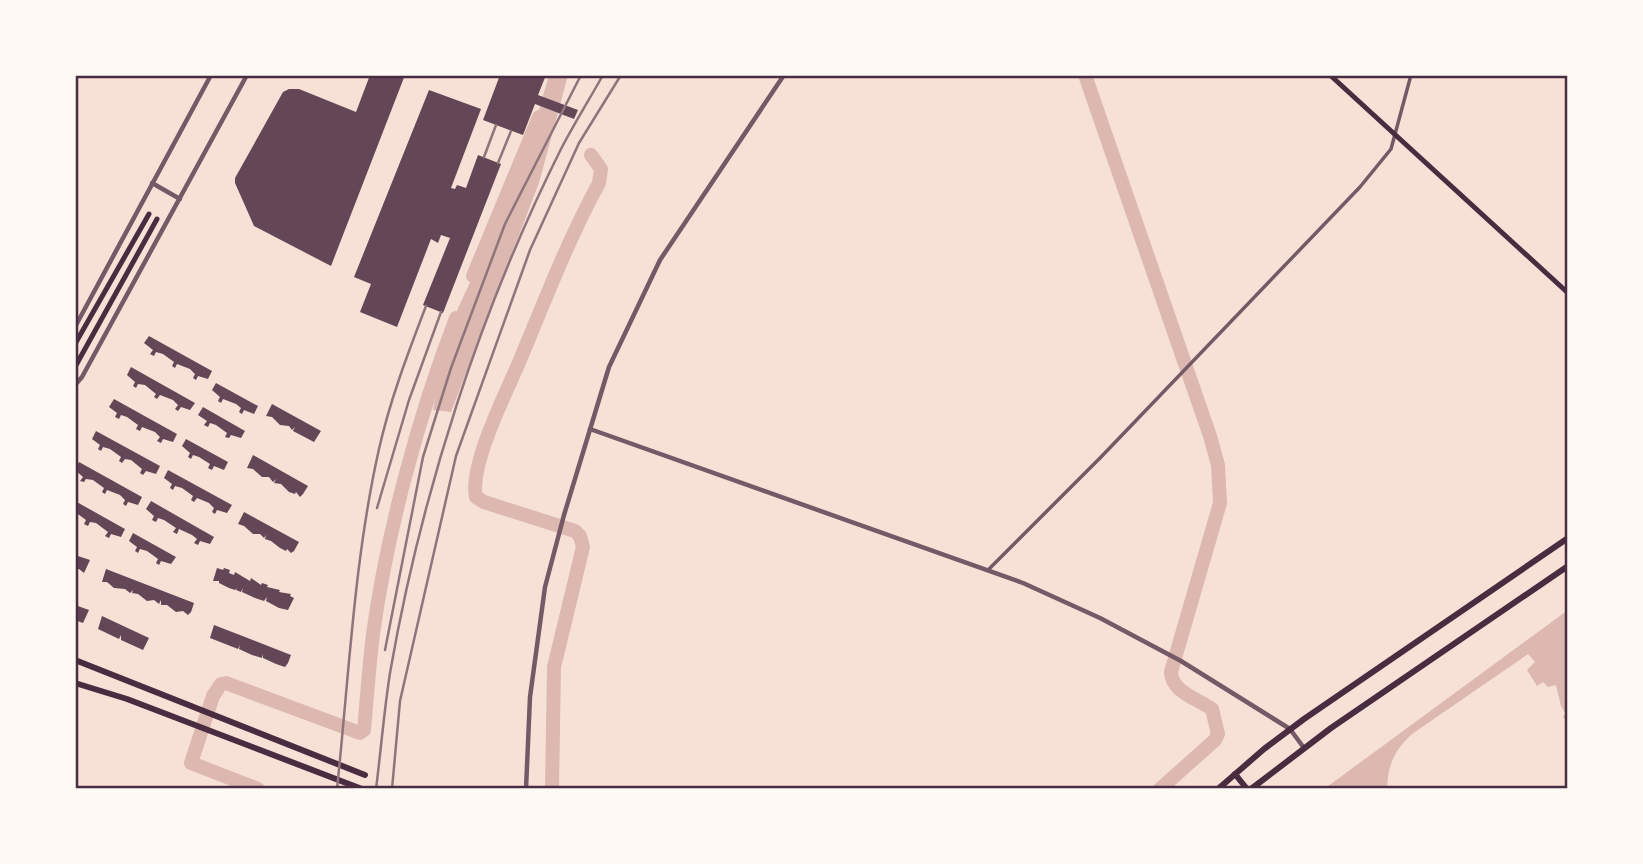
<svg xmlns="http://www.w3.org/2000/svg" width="1643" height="864" font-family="'Libre Baskerville',serif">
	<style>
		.water { fill: #dcb8b0 }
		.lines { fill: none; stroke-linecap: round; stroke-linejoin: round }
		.river { stroke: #dcb8b0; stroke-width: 14 }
		.building { fill: #644757 }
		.minor { stroke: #755966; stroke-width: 3.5 }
		.tertiary { stroke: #755966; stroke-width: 4.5 }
		.secondary { stroke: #4a2c40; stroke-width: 5 }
		.primary { stroke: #4a2c40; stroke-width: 6 }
		.rail { stroke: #8f747c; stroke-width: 2.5 }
		.neatline { fill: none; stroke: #4a2c40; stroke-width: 2.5 }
	</style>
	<rect width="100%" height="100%" fill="#f7e1d7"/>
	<g class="water">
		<polygon points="549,75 568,75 539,183 451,412 433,410 441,363 458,308 509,199 526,155"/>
		<path d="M1568,610V723L1563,717L1565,713L1561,706L1556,685L1548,687L1543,682L1537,686L1527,670L1535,662L1528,654L1412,734C1394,751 1388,764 1387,789H1324Z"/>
	</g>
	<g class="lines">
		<g class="river">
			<path d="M1085,75L1210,436L1218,465L1220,503L1171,672C1171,691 1197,699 1212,709L1218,734L1215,740L1160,789"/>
			<polyline points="473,276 539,117"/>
			<path d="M258,789L191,763L213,696L221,684L226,683L360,733L364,730C367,698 369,666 373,634C387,532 419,414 456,318"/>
			<path d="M552,789L554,667L583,547L580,536L575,531L484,502L476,497C469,465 507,391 520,360C545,300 568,240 599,183L601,169L591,155"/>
		</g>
	</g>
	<g class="building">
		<polygon points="370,75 405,75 331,266 254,226 235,183 235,178 283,92 289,89 299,89 356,112"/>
		<polygon points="500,75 546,75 538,95 578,110 574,119 535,104 523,135 483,120"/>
		<polygon points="429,90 481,109 451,188 455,189 457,185 466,188 478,155 501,164 443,313 423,305 450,238 441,235 438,243 431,239 397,327 360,312 371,284 354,277"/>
		<polygon points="149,336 212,371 208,379 198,376 196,380 193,378 195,374 190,369 177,364 175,368 172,366 174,362 163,354 156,352 154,356 150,354 153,350 144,343"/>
		<polygon points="131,367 195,403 190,410 181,407 178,411 175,409 178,405 173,400 160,395 157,399 154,397 156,394 145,385 138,384 136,388 133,386 135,382 127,375"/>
		<polygon points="216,383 258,406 254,414 244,410 242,414 239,412 241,408 236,404 223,399 221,403 218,401 220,397 212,390"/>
		<polygon points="114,399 177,434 173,442 163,439 161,443 157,441 160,437 155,432 142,427 140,431 136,429 138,425 127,417 121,415 119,419 115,417 117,413 109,407"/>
		<polygon points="272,404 321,431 314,442 293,431 295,427 292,430 289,426 280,425 272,417 266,416"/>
		<polygon points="203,407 245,431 241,438 231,435 229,438 225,437 227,433 216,425 210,423 208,427 204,425 207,421 198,415"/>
		<polygon points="96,431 160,466 156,474 146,471 143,475 140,473 142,469 131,460 125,459 122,463 119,461 121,457 110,449 103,447 101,451 98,449 100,445 92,439"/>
		<polygon points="186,439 228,462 224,470 214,466 212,470 208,468 210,464 199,457 193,455 191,459 188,457 190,453 182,446"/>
		<polygon points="253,455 308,486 303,494 300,497 296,492 295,494 289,492 281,484 274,483 276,479 273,482 269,477 262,477 253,469 247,468"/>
		<polygon points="79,462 142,497 138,505 128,502 126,506 123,504 125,500 120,495 107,490 105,494 102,492 104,488 93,480 86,479 84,482 80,481 83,477 75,470"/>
		<polygon points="168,470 232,505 227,513 217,510 215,514 212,512 214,508 209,503 197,498 194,502 191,500 193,496 182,488 175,486 173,490 170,488 172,484 164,478"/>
		<polygon points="75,501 125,529 121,537 111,534 109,538 105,536 108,532 96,523 90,522 88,526 84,524 86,520 75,512"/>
		<polygon points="151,501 214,537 210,544 200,541 198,545 194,543 197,539 192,535 179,529 177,534 173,532 176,528 164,520 158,518 156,522 152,520 154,516 146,509"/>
		<polygon points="244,512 299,542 294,551 291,553 287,549 286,551 280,548 271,541 265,539 266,535 264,538 260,534 253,534 244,526 238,524"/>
		<polygon points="133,533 176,557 171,564 161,561 159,565 156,563 158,559 147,551 140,549 138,553 135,551 137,547 129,541"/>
		<polygon points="75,555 90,560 84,573 79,569 75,569"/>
		<polygon points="217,568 223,570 224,568 230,570 229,573 234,575 235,572 250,581 251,578 261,585 262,583 268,585 267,587 280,590 279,592 291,594 290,596 294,598 288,610 279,608 266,601 267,597 264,601 255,598 242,592 243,588 241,592 236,590 237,588 235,590 229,588 219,583 219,581 213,581"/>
		<polygon points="106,569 194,603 191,612 188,615 183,611 176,612 167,605 161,605 161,600 159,604 154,600 147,601 138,594 132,593 133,590 130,593 125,589 114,588 107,582 102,582"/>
		<polygon points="75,605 89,610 83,623 75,620"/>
		<polygon points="102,616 149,638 143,650 121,640 121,635 119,639 98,629"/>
		<polygon points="214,625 291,655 288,663 285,667 276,664 263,658 263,654 262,658 252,655 239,649 240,645 238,649 210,638"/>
	</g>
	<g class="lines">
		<polyline class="minor" points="988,570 1101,457 1360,187 1391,149 1411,75"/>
		<g class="tertiary">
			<polyline points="152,183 180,199"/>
			<polyline points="75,327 211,75"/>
			<polyline points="75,385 82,377 247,75"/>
			<polyline points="590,429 1023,583 1100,618 1181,661 1290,729 1304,748"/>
			<polyline points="526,789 530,697 545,587 564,515 609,367 660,260 784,75"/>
		</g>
		<g class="secondary">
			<polyline points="1330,75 1568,293"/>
			<polyline points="75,344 149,214"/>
			<polyline points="75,367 157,219"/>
		</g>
		<g class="primary">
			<polyline points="75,660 365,775"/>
			<polyline points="75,683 127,699 362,789"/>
			<polyline points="1235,774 1247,789"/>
			<polyline points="400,789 401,789"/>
			<polyline points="1218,789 1264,749 1304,719 1568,538"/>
			<polyline points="1251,789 1331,728 1568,566"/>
		</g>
		<g class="rail">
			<polyline points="484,157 496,125"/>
			<polyline points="498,163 511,131"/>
			<polyline points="377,508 409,400 441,312"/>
			<polyline points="385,650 423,457 451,368 505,224 581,75"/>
			<path d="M337,789C349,676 354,560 379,449C390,400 408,353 426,306"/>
			<path d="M376,789C381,750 384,711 390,673C421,494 480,311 561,149C574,124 589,100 603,75"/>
			<polyline points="392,789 400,701 456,456 530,250 579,143 621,75"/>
		</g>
	</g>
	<rect width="1643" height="864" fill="none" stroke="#fffaf5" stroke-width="154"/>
	<rect x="77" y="77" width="1489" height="710" class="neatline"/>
</svg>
